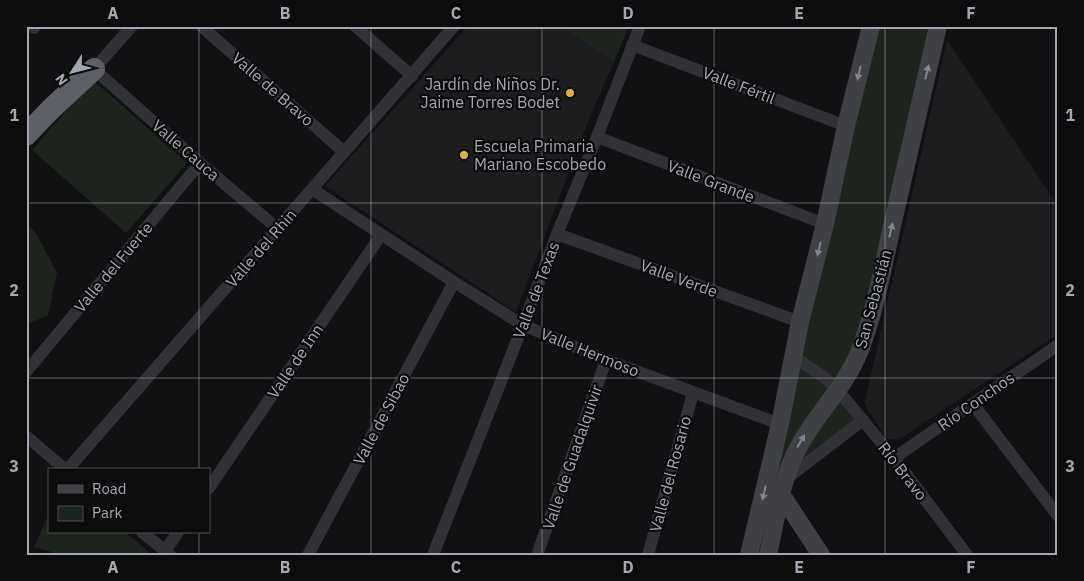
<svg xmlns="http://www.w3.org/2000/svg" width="1084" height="581" font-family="'IBM Plex Sans',sans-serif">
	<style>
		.built { fill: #1d1d1f }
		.green { fill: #1d241e }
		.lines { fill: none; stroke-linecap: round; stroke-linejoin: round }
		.street { stroke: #323236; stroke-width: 12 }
		.secondary { stroke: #404146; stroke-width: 18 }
		.highway { stroke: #5e6067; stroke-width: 22 }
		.oneway { fill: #80838c }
		.grid { fill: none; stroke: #a3a7b1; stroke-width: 1; stroke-opacity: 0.55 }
		.poi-dot { fill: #ddb13d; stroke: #0c0c0d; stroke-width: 2 }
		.labels { text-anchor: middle; stroke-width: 4.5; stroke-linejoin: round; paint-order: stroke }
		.poi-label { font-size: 16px; fill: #a3a7b1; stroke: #0c0c0d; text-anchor: end }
		.street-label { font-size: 16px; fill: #a3a7b1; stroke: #0c0c0d }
		.neatline { fill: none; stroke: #a3a7b1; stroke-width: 2 }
		.grid-label { font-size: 16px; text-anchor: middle; font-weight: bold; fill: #a3a7b1 }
	</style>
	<rect width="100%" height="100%" fill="#111012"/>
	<g class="built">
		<polygon points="468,26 560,26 614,62 587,124 516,312 325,186"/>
		<polygon points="947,40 1058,206 1058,334 898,440 887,439 867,409 865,401"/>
	</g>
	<g class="green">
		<polygon points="560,26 629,26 614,62"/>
		<polygon points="871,26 938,26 871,316 837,390 863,420 785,480 768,474"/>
		<polygon points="93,80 187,163 126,233 32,150"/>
		<polygon points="26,222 37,235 57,273 48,315 26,325"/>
		<polygon points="49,514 49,532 125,532 152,555 62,555 34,547"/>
	</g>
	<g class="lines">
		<g class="street">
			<polyline points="34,26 34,28"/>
			<polyline points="132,26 94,69 200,163 278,229"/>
			<polyline points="201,26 344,152"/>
			<polyline points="355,26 412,76"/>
			<polyline points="632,45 846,126"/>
			<polyline points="597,137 825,224"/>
			<polyline points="312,189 454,282 523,325 606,360 780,424"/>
			<polyline points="557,234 800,322"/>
			<polyline points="793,356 825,378 847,401 894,458 967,555"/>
			<polyline points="26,372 200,163"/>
			<polyline points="973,404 1058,516"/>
			<polyline points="26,436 66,470"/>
			<polyline points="894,458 1058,345"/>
			<polyline points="67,470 454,26"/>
			<polyline points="786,479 863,420"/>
			<polyline points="209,488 381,235"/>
			<polyline points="142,532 170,555"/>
			<polyline points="165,551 178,532"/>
			<polyline points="308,555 454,282"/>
			<polyline points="433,555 523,325 557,234 597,137 640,26"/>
			<polyline points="537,555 606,360"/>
			<polyline points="648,555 693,393"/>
		</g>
		<g class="secondary">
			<polyline points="781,494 821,555"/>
			<polyline points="749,555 780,424 800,322 825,224 846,126 871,26"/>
			<path d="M768,555C776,519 781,479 799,446C817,413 846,386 860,350C875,311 883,267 892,226C907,159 923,93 938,26"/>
		</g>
		<polyline class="highway" points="26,135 51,109 94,69"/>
	</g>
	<defs><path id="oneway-solid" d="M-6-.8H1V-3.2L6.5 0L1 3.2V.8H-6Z" transform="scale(1.25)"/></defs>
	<g class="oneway">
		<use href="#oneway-solid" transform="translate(927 72) rotate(-77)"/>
		<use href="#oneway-solid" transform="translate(859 73) rotate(104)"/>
		<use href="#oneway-solid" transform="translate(891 230) rotate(-77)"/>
		<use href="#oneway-solid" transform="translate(819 249) rotate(104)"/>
		<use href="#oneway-solid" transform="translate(801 441) rotate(-60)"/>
		<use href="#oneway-solid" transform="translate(764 493) rotate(103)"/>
	</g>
	<path class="grid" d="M199,26V470M371,26V555M542,26V555M714,26V555M885,26V555M26,203H1058M26,378H1058M199,532V555"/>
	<g class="poi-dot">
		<circle cx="570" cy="93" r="5"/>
		<circle cx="464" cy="155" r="5"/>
	</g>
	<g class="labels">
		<g class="poi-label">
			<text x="560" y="90">Jardín de Niños Dr.<tspan x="560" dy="18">Jaime Torres Bodet</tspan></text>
			<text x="474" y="152" text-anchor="start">Escuela Primaria<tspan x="474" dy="18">Mariano Escobedo</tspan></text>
		</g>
		<g class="street-label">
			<text transform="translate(739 85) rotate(21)" y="6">Valle Fértil</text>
			<text transform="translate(273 89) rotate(41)" y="6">Valle de Bravo</text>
			<text transform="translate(186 150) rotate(41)" y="6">Valle Cauca</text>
			<text transform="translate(711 181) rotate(21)" y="6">Valle Grande</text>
			<text transform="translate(261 248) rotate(-49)" y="6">Valle del Rhin</text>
			<text transform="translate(113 267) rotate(-50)" y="6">Valle del Fuerte</text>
			<text transform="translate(679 278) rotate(20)" y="6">Valle Verde</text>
			<text transform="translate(536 290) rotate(-69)" y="6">Valle de Texas</text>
			<text transform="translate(873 299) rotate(-75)" y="6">San Sebastián</text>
			<text transform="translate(590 352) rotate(22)" y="6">Valle Hermoso</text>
			<text transform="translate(295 361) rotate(-56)" y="6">Valle de Inn</text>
			<text transform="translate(976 401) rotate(-35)" y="6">Río Conchos</text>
			<text transform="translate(381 419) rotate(-62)" y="6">Valle de Sibao</text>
			<text transform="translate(572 457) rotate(-71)" y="6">Valle de Guadalquivir</text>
			<text transform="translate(903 471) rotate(52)" y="6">Río Bravo</text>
			<text transform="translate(670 474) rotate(-75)" y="6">Valle del Rosario</text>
		</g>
	</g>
	<rect width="1084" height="581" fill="none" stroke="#0c0c0d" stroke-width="55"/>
	<rect x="48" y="468" width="162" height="65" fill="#0c0c0d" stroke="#484a4f"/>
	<rect x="58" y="485" width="25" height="8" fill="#404146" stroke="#484a4f"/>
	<text x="92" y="494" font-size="15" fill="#a3a7b1">Road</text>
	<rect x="58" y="506" width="25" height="15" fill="#1d241e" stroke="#484a4f"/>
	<text x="92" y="518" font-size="15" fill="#a3a7b1">Park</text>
	<g transform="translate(72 72) rotate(234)" stroke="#0c0c0d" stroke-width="4" paint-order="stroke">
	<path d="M0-4L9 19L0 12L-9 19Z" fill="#a3a7b1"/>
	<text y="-8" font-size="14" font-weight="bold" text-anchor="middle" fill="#a3a7b1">N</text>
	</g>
	<rect x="28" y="28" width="1028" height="526" class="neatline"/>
	<g class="grid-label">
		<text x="113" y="19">A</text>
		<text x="285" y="19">B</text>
		<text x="456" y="19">C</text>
		<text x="628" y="19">D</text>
		<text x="799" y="19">E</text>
		<text x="971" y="19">F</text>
		<text x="14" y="121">1</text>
		<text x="1070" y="121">1</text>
		<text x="14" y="296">2</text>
		<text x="1070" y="296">2</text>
		<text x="14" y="472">3</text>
		<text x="1070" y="472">3</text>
		<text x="113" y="573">A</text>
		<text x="285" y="573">B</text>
		<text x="456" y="573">C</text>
		<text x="628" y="573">D</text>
		<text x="799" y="573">E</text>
		<text x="971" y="573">F</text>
	</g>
</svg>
